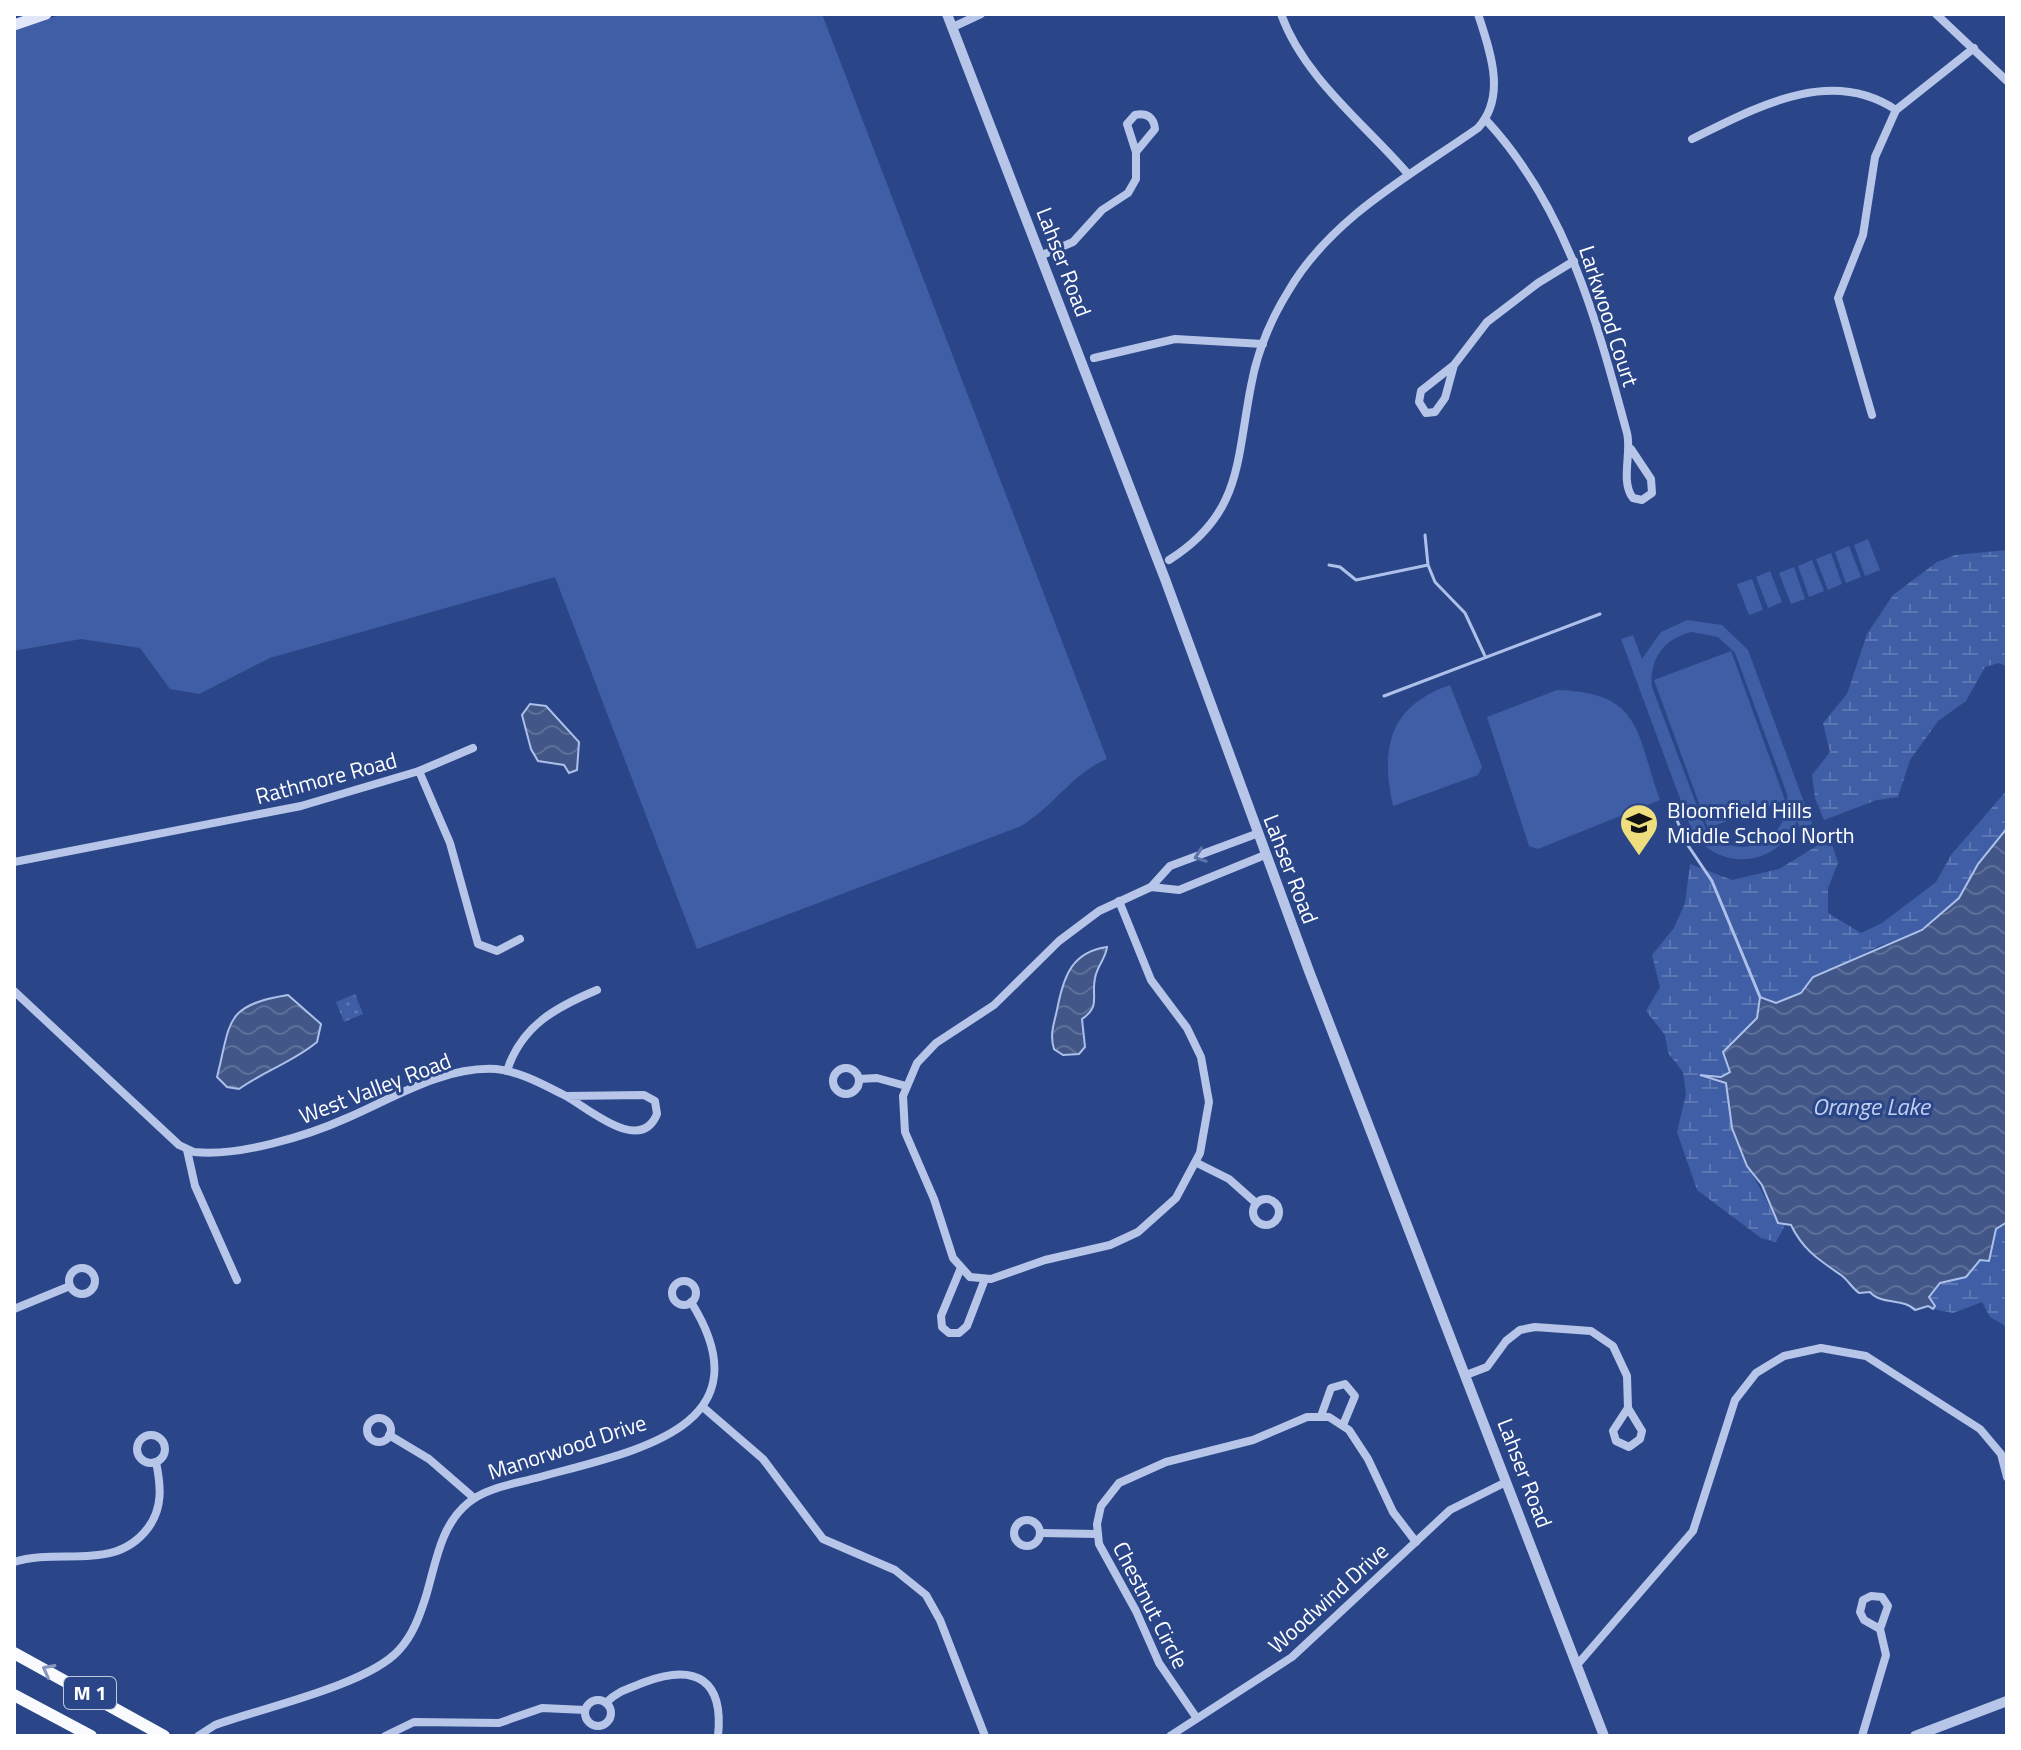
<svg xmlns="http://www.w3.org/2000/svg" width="2021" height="1750" font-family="'Titillium Web',sans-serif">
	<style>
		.grass { fill: #3f5ea5; fill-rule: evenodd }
		.wetland { fill: url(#wetland-marsh) }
		.garden { fill: url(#garden-dots) }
		.water { fill: url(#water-waves); stroke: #acc0e9; stroke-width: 2 }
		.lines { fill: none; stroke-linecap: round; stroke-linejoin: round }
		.stream { stroke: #acc0e9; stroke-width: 3 }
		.minor { stroke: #b7c6e8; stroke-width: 8 }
		.tertiary { stroke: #b7c6e8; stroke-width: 10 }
		.secondary { stroke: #e1e7f8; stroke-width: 11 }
		.primary { stroke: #f9fafe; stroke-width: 12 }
		.oneway { stroke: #5b73aa }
		.oneway2 { stroke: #8797be }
		.labels { text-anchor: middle; stroke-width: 6; stroke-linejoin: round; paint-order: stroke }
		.shield { fill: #2a4689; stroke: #bfc8dc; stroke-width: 2 }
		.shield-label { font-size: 20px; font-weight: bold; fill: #fff }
		.street-label { font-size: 22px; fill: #fff; stroke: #2a4689 }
		.poi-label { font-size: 22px; fill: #fff; stroke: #2a4689; text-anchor: start }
		.water-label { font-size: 24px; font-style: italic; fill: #c3d1f0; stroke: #2a4689 }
	</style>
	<defs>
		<pattern id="wetland-marsh" width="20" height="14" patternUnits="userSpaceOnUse" patternTransform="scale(2)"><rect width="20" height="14" fill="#3f5ea5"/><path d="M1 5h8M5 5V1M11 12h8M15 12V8" fill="none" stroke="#5c76b2"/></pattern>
		<pattern id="garden-dots" width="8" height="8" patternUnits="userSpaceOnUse" patternTransform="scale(2)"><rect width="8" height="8" fill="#3f5ea5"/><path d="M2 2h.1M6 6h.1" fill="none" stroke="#5c76b2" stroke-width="1.8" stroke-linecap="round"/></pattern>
		<pattern id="water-waves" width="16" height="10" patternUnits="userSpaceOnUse" patternTransform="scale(2)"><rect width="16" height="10" fill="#425787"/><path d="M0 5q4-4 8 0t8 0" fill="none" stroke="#5e7099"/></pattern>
	</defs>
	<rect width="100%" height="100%" fill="#2a4689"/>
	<g class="grass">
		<path d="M62,14H822L1107,759C1073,773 1053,807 1021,826L697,949L555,577L270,658L199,694L170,689L140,648L81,639L14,651V31Z"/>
		<polygon points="1868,539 1880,570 1865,576 1854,545"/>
		<polygon points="1849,546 1861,577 1846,583 1835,552"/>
		<polygon points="1831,553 1842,584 1828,590 1816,559"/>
		<polygon points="1812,560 1824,591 1809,597 1798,566"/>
		<polygon points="1794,567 1805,599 1791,604 1779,573"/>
		<polygon points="1770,571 1782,602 1768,608 1756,577"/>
		<polygon points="1752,579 1763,610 1749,615 1737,584"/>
		<path d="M1687,620L1722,625L1748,650L1812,824L1800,828L1797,821C1778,867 1719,873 1692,831L1621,639L1633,635L1642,659L1661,632ZM1691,632L1718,637L1735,653L1787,794C1792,841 1738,865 1706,830L1652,687C1649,659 1664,639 1691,632Z"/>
		<polygon points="1731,651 1785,800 1708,828 1654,680"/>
		<path d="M1450,685L1482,767L1478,775L1393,806C1380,748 1389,706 1450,685Z"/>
		<path d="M1557,690C1644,692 1636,735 1660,800L1538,849L1529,846L1487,717Z"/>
	</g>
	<g class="wetland">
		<polygon points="2007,550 2007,667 1999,663 1985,667 1966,701 1938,721 1910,760 1898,797 1877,800 1824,820 1815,798 1812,775 1830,752 1823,723 1847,694 1867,634 1893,595 1937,562 1955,555"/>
		<path d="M2007,790V828L1978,864L1959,898L1941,915L1913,935L1879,946L1811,980L1801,993L1775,1003L1760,997L1757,1018L1724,1052L1730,1072L1721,1077L1708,1074L1701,1077L1726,1083C1729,1110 1734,1137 1746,1162C1756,1182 1766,1197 1775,1219L1786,1223L1776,1242L1761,1238L1697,1190L1677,1132L1686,1094L1683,1072L1668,1053L1665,1035L1646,1011L1660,987L1652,955L1674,928L1685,903L1690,864L1732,880L1779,869L1830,838L1838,863L1828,888V913L1861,933L1882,923L1936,882L1951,855Z"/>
		<polygon points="2007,1222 2007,1327 1990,1317 1982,1302 1953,1313 1933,1309 1928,1297 1940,1283 1966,1277 1980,1260 1989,1261 1996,1229"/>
	</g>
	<polygon class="garden" points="355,994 363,1014 344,1022 336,1002"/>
	<g class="water">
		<polygon points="530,704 546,706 579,742 577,770 569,773 564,765 538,761 531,749 522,715"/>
		<path d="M2007,828V1222L1996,1229L1989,1261L1980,1260L1966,1277L1940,1283L1929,1297L1935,1306L1933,1309L1928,1306L1915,1310C1904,1298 1881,1305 1870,1292L1859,1293C1852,1288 1848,1280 1841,1275C1819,1260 1803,1250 1791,1225L1778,1223L1762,1185L1747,1166L1732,1128L1726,1083L1700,1075L1721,1077L1730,1072L1723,1052L1757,1018L1760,997L1776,1003L1801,993L1813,977L1922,930L1959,898L1978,864Z"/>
		<path d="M1107,947C1106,958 1097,966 1095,978C1091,997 1101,1006 1082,1019L1085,1047L1079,1054L1063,1055L1054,1049C1049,1033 1055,1022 1058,1005C1064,976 1072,952 1107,947Z"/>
		<path d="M288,995L321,1024L317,1042C293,1062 264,1071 239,1089L227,1087L217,1077C231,1023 223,1005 288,995Z"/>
	</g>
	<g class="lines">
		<g class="stream">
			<polyline points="1425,535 1428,565 1435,582 1465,613 1485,656"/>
			<polyline points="1329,565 1340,567 1356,580 1428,565"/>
			<polyline points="1384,696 1600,614"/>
			<polyline points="1676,818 1687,844 1712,881 1760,997"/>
		</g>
		<g class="minor">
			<path d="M1281,14C1304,78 1365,124 1408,174"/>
			<polyline points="1936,14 2007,81"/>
			<polyline points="953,27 981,14"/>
			<path d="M1486,120C1567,207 1597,322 1627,433C1632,453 1620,482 1633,498L1642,500L1652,493L1651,479L1631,449"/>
			<path d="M1692,139C1754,109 1829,65 1896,110"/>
			<path d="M1040,256L1073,242L1102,210L1128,193L1136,179V152L1155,129C1154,118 1147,112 1135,115L1127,124L1136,152"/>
			<polyline points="1094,358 1175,339 1263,344"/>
			<polyline points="1454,365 1445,398 1435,412 1426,413 1419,402 1421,391 1454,365 1487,322 1538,283 1574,261"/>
			<polyline points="1872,415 1838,298 1863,235 1875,157 1896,110 1974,48"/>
			<path d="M1169,560C1242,514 1236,462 1251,386C1257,352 1271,319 1289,290C1332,217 1411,175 1478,128C1507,96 1490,51 1478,14"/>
			<polyline points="419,771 473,748"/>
			<polyline points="14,862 301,806 419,771 450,843 478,944 497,951 520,939"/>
			<polyline points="1151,887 1170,866 1256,834"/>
			<polyline points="1119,901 1151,980 1187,1028 1201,1057 1209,1102 1200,1153 1176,1198 1138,1232 1110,1245 1045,1260 991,1279 970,1277 953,1258 934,1199 905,1132 903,1096 917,1063 936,1043 994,1005 1059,941 1099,911 1151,887 1179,890 1265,855"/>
			<path d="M14,991L179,1145L194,1152C238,1157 307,1136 347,1118C393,1098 444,1066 496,1069C519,1071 544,1085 564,1095C586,1106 640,1156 657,1114L655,1101L644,1095L566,1096"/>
			<circle cx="846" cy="1081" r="13"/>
			<path d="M507,1071C521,1026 556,1007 597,990"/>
			<polyline points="859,1079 877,1078 906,1086"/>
			<polyline points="187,1150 195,1186 237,1280"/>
			<polyline points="1197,1163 1229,1179 1256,1203"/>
			<circle cx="1266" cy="1212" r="13"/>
			<circle cx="82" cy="1281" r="13"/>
			<polyline points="960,1270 941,1316 942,1327 949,1333 959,1333 967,1326 985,1279"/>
			<circle cx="684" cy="1293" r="12"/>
			<polyline points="14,1309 70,1286"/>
			<polyline points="1466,1375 1487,1367 1506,1341 1520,1330 1535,1327 1591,1331 1613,1346 1627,1376 1628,1408 1613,1431 1616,1441 1629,1447 1640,1439 1642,1431 1628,1408"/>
			<polyline points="704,1408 763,1459 823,1539 895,1570 926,1595 940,1620 985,1736"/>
			<polyline points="1321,1416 1331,1388 1345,1384 1355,1396 1343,1425"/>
			<circle cx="379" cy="1430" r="12"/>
			<polyline points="389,1435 429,1459 474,1498"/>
			<circle cx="151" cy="1449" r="14"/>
			<circle cx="1027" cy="1533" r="13"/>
			<polyline points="1041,1533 1097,1534"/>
			<path d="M14,1562C60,1547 114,1573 148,1528C163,1508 161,1486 156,1462"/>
			<polyline points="1577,1665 1693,1531 1735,1400 1756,1373 1784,1356 1821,1348 1866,1356 1980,1429 2001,1454 2007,1477"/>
			<circle cx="598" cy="1713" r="13"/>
			<path d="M606,1703C617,1691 630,1688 645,1682C696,1663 724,1680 718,1736"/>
			<polyline points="1196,1717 1159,1663 1136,1611 1099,1544 1097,1524 1101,1506 1119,1483 1166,1462 1253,1440 1307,1417 1329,1417 1349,1430 1368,1459 1393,1512 1416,1542"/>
			<path d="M198,1736L215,1725C262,1708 368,1685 399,1650C413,1635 420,1615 426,1596C436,1563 440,1526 468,1503C486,1488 513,1484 536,1478C629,1452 771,1430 691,1302"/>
			<polyline points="385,1736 414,1722 499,1723 542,1708 585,1710"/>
			<polyline points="1170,1736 1292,1657 1450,1510 1506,1482"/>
			<polyline points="1862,1736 1886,1655 1880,1629 1864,1620 1860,1612 1863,1600 1871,1596 1882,1597 1888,1606 1880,1629"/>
		</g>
		<g class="tertiary">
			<polyline points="947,14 1165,579 1309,971 1604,1736"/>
			<polyline points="1915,1736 2007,1701"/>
		</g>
		<polyline class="secondary" points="14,25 46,14"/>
		<g class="primary">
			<polyline points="14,1653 164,1736"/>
			<polyline points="14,1695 91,1736"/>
		</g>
	</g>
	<defs><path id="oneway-chevron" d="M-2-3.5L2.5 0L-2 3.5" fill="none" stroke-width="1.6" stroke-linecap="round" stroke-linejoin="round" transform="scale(2)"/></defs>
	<use class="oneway" href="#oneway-chevron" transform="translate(1200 856) rotate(160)"/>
	<use class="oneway2" href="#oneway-chevron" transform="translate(48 1670) rotate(-152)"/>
	<defs>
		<g id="school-pin" transform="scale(2)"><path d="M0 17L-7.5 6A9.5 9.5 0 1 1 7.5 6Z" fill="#efde7e" stroke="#2a4689"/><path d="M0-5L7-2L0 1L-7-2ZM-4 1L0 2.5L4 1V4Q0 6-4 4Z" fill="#111"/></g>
	</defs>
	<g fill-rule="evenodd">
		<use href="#school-pin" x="1639" y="823"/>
	</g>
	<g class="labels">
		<rect class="shield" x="64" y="1677" width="52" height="32" rx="6"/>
		<g class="shield-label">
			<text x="90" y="1700">M 1</text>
		</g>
		<g class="street-label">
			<text transform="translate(1064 262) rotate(69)" y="8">Lahser Road</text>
			<text transform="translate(1609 316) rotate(72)" y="8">Larkwood Court</text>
			<text transform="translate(326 778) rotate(-15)" y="8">Rathmore Road</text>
			<text transform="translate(1291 869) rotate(69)" y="8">Lahser Road</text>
			<text transform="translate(375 1088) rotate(-21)" y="8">West Valley Road</text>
			<text transform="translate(567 1447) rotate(-18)" y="8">Manorwood Drive</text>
			<text transform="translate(1525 1473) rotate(69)" y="8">Lahser Road</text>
			<text transform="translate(1328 1598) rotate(-42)" y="8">Woodwind Drive</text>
			<text transform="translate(1151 1605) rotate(63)" y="8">Chestnut Circle</text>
		</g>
		<g class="poi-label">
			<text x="1667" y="818">Bloomfield Hills<tspan x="1667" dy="25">Middle School North</tspan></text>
		</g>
		<g class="water-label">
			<text x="1871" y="1115">Orange Lake</text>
		</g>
	</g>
	<rect width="2021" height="1750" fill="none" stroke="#ffffff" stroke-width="32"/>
</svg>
